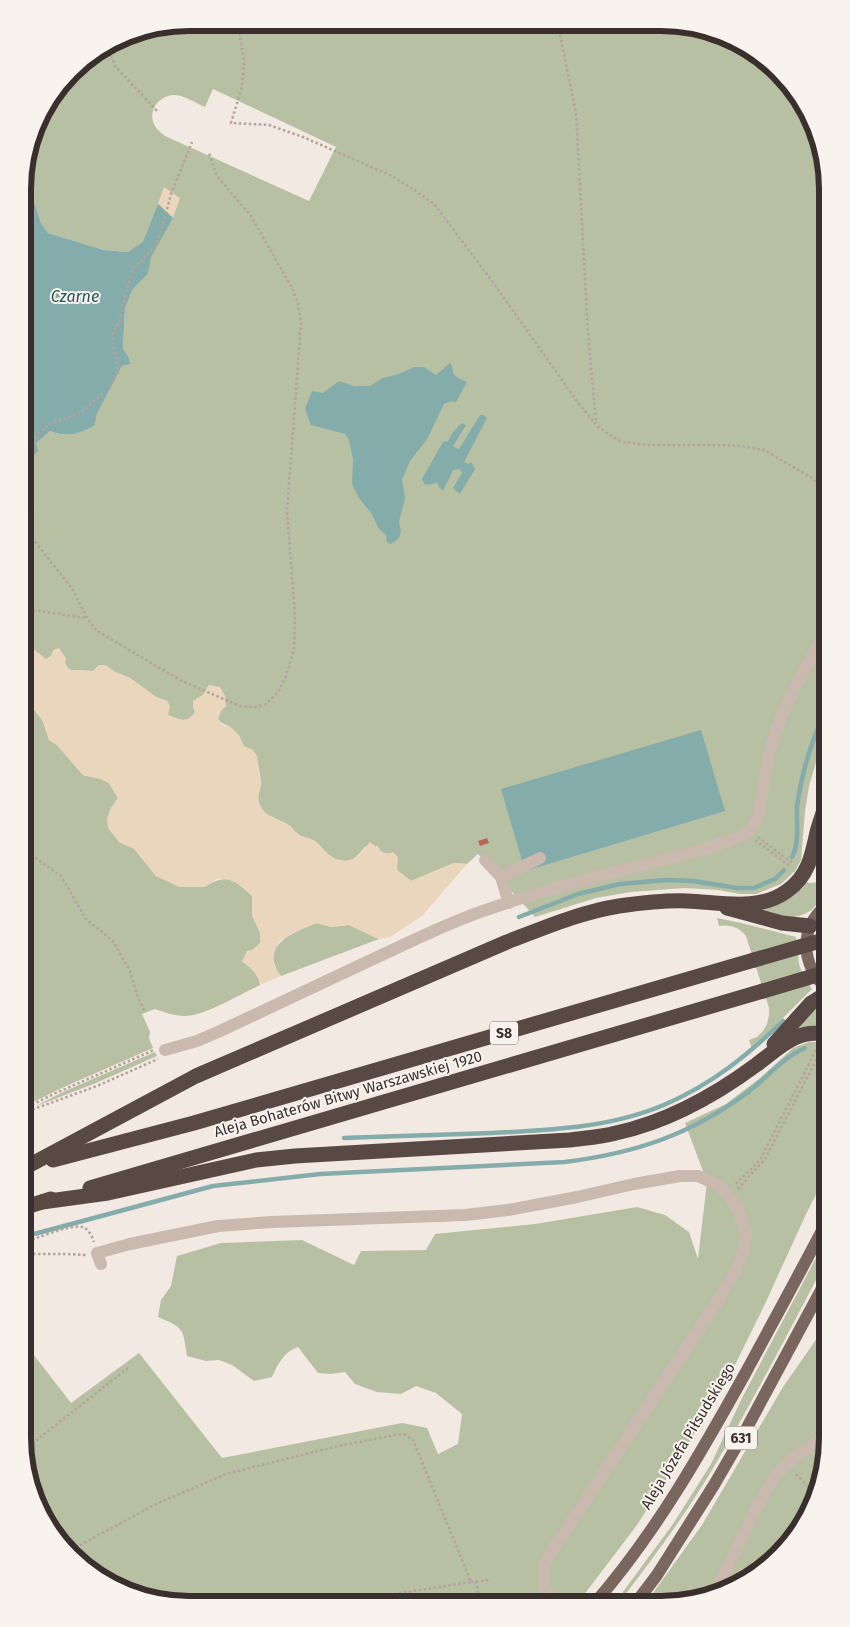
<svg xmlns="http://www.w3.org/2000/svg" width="850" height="1627" font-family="'Fira Sans',sans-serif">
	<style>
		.green { fill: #b8c0a3; fill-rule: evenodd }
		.sand { fill: #e9d6bd }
		.water { fill: #84acab }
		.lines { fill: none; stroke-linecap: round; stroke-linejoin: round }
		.stream { stroke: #84acab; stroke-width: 4.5 }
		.building { fill: #ba6858 }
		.path { stroke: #b5a399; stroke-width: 2.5; stroke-dasharray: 2.5 2.5; stroke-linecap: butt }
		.minor { stroke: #c9b9af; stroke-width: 12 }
		.major { stroke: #79665f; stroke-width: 12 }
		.highway { stroke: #584944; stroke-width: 15 }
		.highway-bridge { stroke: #584944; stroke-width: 15 }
		.labels { text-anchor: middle; stroke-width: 4; stroke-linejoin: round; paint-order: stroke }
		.shield { fill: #f9f3ee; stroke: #736a66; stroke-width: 1 }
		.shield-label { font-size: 14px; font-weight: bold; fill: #392f2c }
		.street-label { font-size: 15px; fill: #392f2c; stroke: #f9f3ee }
		.water-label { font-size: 16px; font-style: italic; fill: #255656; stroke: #f9f3ee }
		.rim { fill: none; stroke: #392f2c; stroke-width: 6 }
	</style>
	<rect width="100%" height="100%" fill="#f2e9e2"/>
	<g class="green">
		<path d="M189,23L693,26L771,64L819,136L827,189V730L821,746L809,786L805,811L801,860L795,871L781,884L756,894H740L718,890L685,888L631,892L596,898L535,917L478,854L467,864L454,863L411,881L397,870L388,855L382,853L377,846L365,847C359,854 354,861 344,861C330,860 325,850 316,842C311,838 304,838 299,835C295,832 292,827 287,824C277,818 265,817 260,806C256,797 260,791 261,783C261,779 257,757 255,754C252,749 246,749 243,745C239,738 237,732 230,727C224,723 223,725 218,719L221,711L209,685L203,695L193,701V706L195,712C188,724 179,720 168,715L167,701L156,697L130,678L115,672L105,665H99L93,671L71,670L67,667L65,663L51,656L46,660L23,641L24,450L30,459L35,443L50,431C65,438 81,434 95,425L97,414L122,366L131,364L128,356L123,350L125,308L133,289L148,274L150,257L164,232L128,252L104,250L48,233L41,223L35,204L24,196V167L40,115L79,64L125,35ZM213,89L336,147L309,201L165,136C161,133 156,129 154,124C148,111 158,97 172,95C183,94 195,103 205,107Z"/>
		<path d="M23,690L27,693L29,703L43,721L49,740L57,745L83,775L101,779L109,783L118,798L110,810L119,842L134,848L156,876L204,887C227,873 234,879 252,896V916L260,932V943L242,961C251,968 258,973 260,985C241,994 204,1016 185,1016C174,1016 164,1012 155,1009L142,1014L150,1032L149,1038L153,1048L64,1087L23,1107Z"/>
		<path d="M804,880L809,883L821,882C825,902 810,916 791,917C781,918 768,912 759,910Z"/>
		<path d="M717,918L741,923L796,937L799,964L803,975L812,989L752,1049L749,1040L757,1037L763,1031L767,1024L769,1015V1008L746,936C739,927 730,924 719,926Z"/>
		<path d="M316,923L332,927L349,925L379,939L281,976C259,945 292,933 316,923Z"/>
		<polygon points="827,1002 827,1022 823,1028 795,1031 812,1009"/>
		<path d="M809,1042H816L827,1046L826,1175L807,1212L764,1306L733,1369L679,1459L637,1525L577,1604L167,1603L115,1587L79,1563L31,1491L23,1438V1341L71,1403L139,1353L222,1458L402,1423L427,1428L438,1454L458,1444L462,1414L436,1393L416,1386L401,1394L377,1392L355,1384L345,1372L330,1374L318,1373L298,1347C284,1352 278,1363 272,1377L254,1381L232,1365L219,1360L206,1361L187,1356C183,1328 184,1328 158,1317L161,1300L171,1286L177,1256L221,1243L302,1240L354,1265L361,1251L426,1250L435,1234L535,1224L637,1207L665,1215L689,1232L698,1259L707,1182L685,1123L726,1104L760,1078L793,1048Z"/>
		<polygon points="155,1052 157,1056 96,1083 34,1107 65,1091"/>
		<path d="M827,1237V1259C790,1330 753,1401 712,1470C684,1517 651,1561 618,1604H614L673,1524L711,1464L742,1398Z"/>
		<polygon points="827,1324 827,1449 815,1502 793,1540 754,1576 714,1596 661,1604 645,1604 702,1525 783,1387"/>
	</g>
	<g class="sand">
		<polygon points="164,187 180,198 173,218 158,204"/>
		<path d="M23,641L46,659L51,656L53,650L59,648L66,658L65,663L66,667L71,670L93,671L99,665H105L115,672L130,678L156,697L167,701L170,706L168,715C179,720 188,724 195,712L193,706V701L203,695L209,685L220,687L225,696L226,706L221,711L218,719L222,725L229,726L239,735L244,746L253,750L257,756L258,769L261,782L258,795L259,804L265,813L288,825L299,835L315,841L324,851L335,859L345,861L351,860L359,855L370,842C378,847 383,857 393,852L398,857L397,870L411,881L454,863L467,864L422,916L390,937L379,939L349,925L332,927L316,923L292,933L279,942L275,949L273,957L274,966L281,976L260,985C258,973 251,968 242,961L247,951L255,949L260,943V932L252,916V896L239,884L227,879H217L205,887H179L156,876L134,849L119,842L108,828L107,819L110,810L118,798L109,783L101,779L83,775L57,745L49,740L43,721L29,703L27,693L23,690Z"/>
	</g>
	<g class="water">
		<path d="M24,196L35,204L41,223L48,233L104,250L128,252L143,242L158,204L173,218L151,257L148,274L133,289L125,308L123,349L128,356L131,364L122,366L97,414L95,425C81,434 66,438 50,431L36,443L38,451L30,459L24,450Z"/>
		<path d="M450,363C453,366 452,370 454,374C456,378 463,380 467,382L456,402L451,401L444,404L427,439L410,461L402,480L405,498L399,522L401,531L399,538L391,544L387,542L386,535L379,529L371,513L359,498L352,484L353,459L349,440L345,434L311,425L305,409L312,391L323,393L339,381L354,386H370L383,378L399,374L414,367H424L436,375Z"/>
		<polygon points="480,415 483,415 487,418 464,462 468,464 471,462 475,469 460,494 453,488 462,473 459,469 453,470 443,491 439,487 437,482 432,484 425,485 422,479 443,442 448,441 453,432 462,423 466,425 453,446 456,448 459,449"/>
		<polygon points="701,730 725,811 525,871 501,789"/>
	</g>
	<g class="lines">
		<g class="stream">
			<path d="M792,857C800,842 796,823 797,807C801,773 813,738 827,707"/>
			<polyline points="519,917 578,894 620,884 666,880 693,881 737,888 754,888 775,879 784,870"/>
			<path d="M344,1138C393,1136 442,1135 492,1133C551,1130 611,1128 666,1104C712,1084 748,1055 783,1021"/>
			<path d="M23,1237L213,1186L320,1174L565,1162C636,1153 690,1135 748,1092C767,1078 783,1057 805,1048"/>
		</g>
	</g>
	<polygon class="building" points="487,838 489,843 480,846 478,841"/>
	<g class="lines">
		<g class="path">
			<polyline points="238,23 244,62 242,87 231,123 269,125 303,137 392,176 414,190 434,204 492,281 576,400 596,425 607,433 622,442 647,445 721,445 741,446 764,450 812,478 827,491"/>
			<polyline points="558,25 576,113 588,333 596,423"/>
			<polyline points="108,46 115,66 158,112"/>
			<polyline points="110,387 118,373 112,336 120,320 122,307 133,268 155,246 162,229 171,194 192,142"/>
			<polyline points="24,448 49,424 81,413 105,391"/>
			<polyline points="23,526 73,590 87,618 97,631 182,681 240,706 256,707 266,704 279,691 286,676 294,649 295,616 287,511 301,323 298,303 292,288 251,216 217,176 209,153"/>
			<polyline points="23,610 32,610 87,618"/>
			<polyline points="758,837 794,864"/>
			<polyline points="755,840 791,867"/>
			<polyline points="23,849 61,876 86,919 113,941 129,969 138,997 145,1012"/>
			<polyline points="23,867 36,858"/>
			<polyline points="819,873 827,871"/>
			<polyline points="817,880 827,878"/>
			<polyline points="23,1109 58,1092 154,1050"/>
			<polyline points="23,1113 97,1086 158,1059"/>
			<polyline points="736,1184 760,1160 817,1048"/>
			<polyline points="738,1189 765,1159 822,1049"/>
			<path d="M23,1243C35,1239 70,1224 82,1227C88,1228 92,1236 94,1242"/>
			<polyline points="23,1254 67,1254 86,1255"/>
			<path d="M822,1428C819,1404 819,1393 827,1369"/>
			<polyline points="24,1450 128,1368"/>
			<polyline points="796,1474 816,1495"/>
			<polyline points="71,1550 156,1504 226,1474 338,1446 400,1434 406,1435 413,1440 471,1582 331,1604"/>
			<polyline points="476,1581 480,1604"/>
			<polyline points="471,1582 489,1580"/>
		</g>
		<g class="minor">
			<polyline points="485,860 501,877 509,903"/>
			<polyline points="501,877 540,858"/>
			<path d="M165,1050L197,1041L218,1032C269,1008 320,984 371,960C408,943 445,924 483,911C536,892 589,879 643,865C666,859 735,844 751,829C761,819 762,790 765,776C774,720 798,679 827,632"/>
			<path d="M101,1264L97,1253L130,1244L218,1226L272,1222L465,1215L508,1210L577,1197L634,1184L680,1176H698L718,1185L727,1194L738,1209L746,1233L745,1247L737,1269L715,1305L548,1557C539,1575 542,1592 557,1604"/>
			<polyline points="714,1596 754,1512 776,1474 801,1452 812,1445 827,1439"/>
		</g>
		<g class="major">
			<polyline points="827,854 826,840 827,822"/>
			<path d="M827,989C801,966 798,927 827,905"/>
			<path d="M594,1604C655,1534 701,1453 746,1372C773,1322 801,1271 827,1221"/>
			<polyline points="635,1604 657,1575 714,1485 743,1435 827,1279"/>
		</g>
		<g class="highway">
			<polyline points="727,908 782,923 810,926"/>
			<polyline points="774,1044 811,1003 827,993"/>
			<polyline points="53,1160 194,1123 754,960"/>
			<path d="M28,1166L196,1076L507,942C544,928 581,912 619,906C641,903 665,900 687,901C719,902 759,912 787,891C808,876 812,856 817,832C820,821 824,811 827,800"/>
			<polyline points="90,1188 763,991"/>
			<path d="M42,1202L108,1193L256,1160L295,1156L570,1140C585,1138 601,1137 616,1133C667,1122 714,1096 756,1065C778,1049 798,1027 827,1035"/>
			<polyline points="23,1208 51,1199"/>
		</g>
		<g class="highway-bridge">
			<polyline points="754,960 827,939"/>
			<polyline points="763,991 827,972"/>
		</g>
	</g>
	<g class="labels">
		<g class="shield">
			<rect x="490" y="1021.5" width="28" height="23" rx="4"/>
			<rect x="725" y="1426.5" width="32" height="23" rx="4"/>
		</g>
		<g class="shield-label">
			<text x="504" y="1038">S8</text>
			<text x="741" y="1443">631</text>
		</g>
		<g class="street-label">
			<text transform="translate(348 1094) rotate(-16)" y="5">Aleja Bohaterów Bitwy Warszawskiej 1920</text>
			<text transform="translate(688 1436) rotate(-59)" y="5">Aleja Józefa Piłsudskiego</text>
		</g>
		<g class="water-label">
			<text x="75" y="302">Czarne</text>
		</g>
	</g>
	<path d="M0 0H850V1627H0ZM189 31H661A158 158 0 0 1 819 189V1438A158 158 0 0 1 661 1596H189A158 158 0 0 1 31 1438V189A158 158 0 0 1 189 31Z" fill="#f9f3ee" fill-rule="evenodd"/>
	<path class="rim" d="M189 31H661A158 158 0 0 1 819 189V1438A158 158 0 0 1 661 1596H189A158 158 0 0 1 31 1438V189A158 158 0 0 1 189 31Z"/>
</svg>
